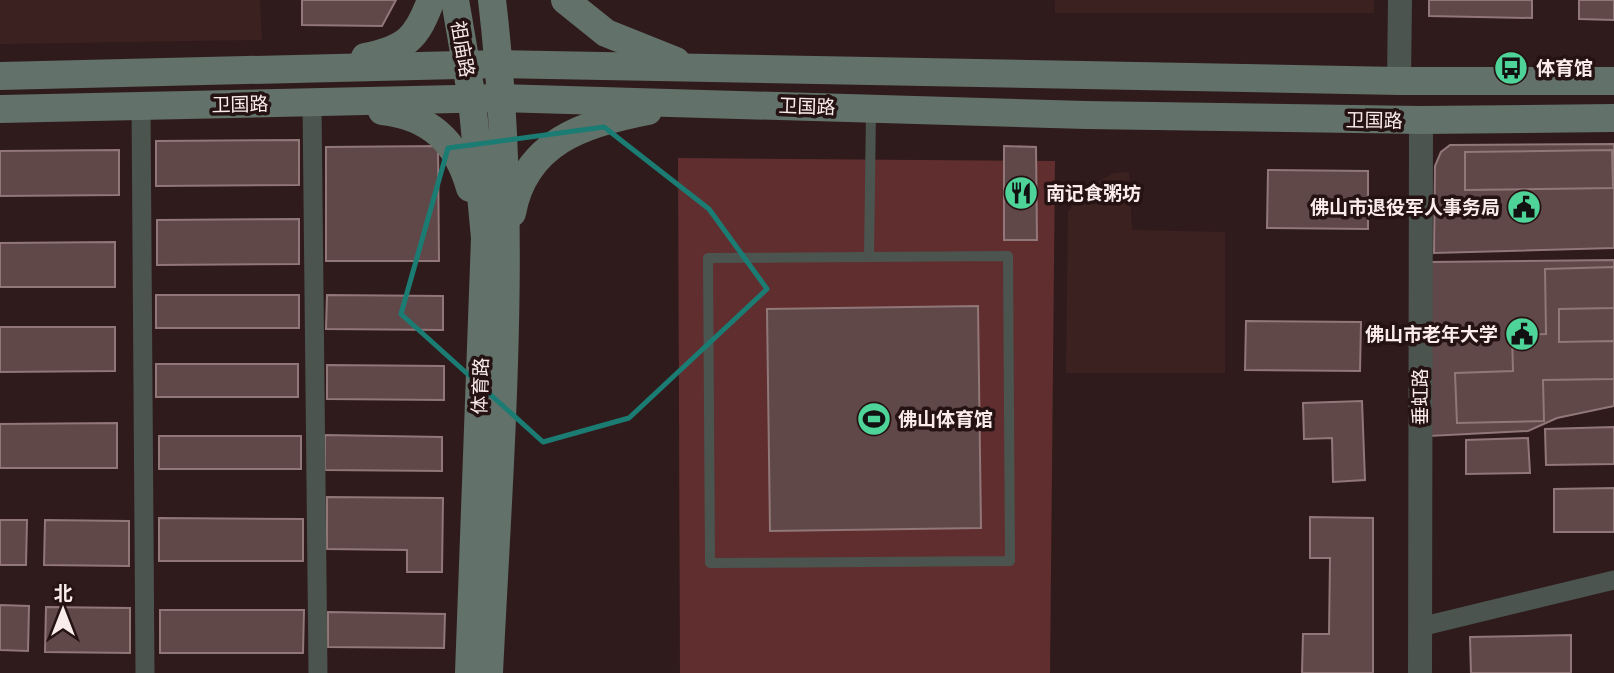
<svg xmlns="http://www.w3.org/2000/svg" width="1614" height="673" font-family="Figtree,'Noto Sans SC',sans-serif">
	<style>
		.built { fill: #3c2121 }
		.green { fill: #602e2f }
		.building { fill: #604848; stroke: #917777; stroke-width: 2 }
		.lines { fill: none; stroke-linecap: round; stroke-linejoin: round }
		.service { stroke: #4b544f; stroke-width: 10 }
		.minor { stroke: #4b544f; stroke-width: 19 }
		.tertiary { stroke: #4b544f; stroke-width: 24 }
		.secondary { stroke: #627169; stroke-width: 28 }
		.marked { fill: none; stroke: #1b7c74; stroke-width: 5; stroke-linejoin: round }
		.labels { text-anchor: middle; stroke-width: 7; stroke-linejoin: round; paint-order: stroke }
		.street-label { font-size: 19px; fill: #faeceb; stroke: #251212 }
		.poi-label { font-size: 19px; font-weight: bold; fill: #faeceb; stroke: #251212; text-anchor: start }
	</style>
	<rect width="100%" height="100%" fill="#2f1b1b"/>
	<g class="built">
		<polygon points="0,0 260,0 262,40 0,44"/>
		<rect x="1055" y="0" width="319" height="13"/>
		<polygon points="1129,172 1132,230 1225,232 1225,373 1066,373 1068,212 1084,189 1114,173"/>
	</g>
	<polygon class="green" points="678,158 1055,161 1050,673 680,673"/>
	<g class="building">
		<polygon points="302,0 396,0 382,26 302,25"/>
		<polygon points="1429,0 1532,0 1532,18 1429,16"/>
		<polygon points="1579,0 1614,0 1614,20 1579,19"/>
		<polygon points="299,140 299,185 156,186 156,141"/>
		<polygon points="1614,144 1614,248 1434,253 1435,166 1441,152 1450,145"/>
		<polygon points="438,146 439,261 326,261 326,147"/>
		<polygon points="1004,146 1036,147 1037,240 1004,240"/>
		<polygon points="119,150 119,195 0,196 0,151"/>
		<polygon points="1612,150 1613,188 1465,190 1465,152"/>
		<polygon points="1268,170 1368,171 1368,229 1267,228"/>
		<polygon points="299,219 299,264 157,265 157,220"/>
		<polygon points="115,242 115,287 0,287 0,243"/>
		<polygon points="1614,260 1614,406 1557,418 1528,431 1429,436 1430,262"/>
		<polygon points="1614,267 1614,308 1559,309 1559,342 1614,341 1614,379 1543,380 1544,421 1457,423 1455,373 1513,371 1512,335 1546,334 1545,269"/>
		<rect x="156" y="295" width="143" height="33"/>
		<polygon points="327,295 443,296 443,330 326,329"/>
		<polygon points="978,306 981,528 770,531 767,309"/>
		<polygon points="1246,321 1361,322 1360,371 1245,370"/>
		<polygon points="0,327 115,327 115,371 0,372"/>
		<rect x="156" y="364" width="142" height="33"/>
		<polygon points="327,365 444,366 444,400 327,399"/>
		<polygon points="1362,401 1365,480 1333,482 1332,438 1304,439 1303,403"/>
		<polygon points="117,423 117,468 0,468 0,424"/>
		<polygon points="1614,427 1614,464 1546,465 1545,429"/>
		<polygon points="325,435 442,437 442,471 325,470"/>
		<rect x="159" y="436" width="142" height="33"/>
		<polygon points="1528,438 1530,473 1466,474 1466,440"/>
		<polygon points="1614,488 1614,532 1554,532 1554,489"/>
		<polygon points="327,497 443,498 442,572 407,572 407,550 327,549"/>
		<polygon points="1310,517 1373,518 1373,673 1302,673 1303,634 1329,634 1330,558 1310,558"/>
		<polygon points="159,518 303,519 303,561 159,561"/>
		<polygon points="0,520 27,520 26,565 0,565"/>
		<polygon points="45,520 129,521 129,566 44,565"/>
		<polygon points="0,605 29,606 28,651 0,650"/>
		<polygon points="46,607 130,608 130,653 45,652"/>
		<polygon points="160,610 304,610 303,653 160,653"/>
		<polygon points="328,612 445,614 444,648 328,647"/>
		<polygon points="1571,635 1571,673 1471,673 1470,637"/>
	</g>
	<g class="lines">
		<g class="service">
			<polygon points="1008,256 1010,561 710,563 708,258"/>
			<polyline points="869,257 871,111"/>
		</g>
		<g class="minor">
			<polyline points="312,102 318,673"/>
			<polyline points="141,105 145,673"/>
			<polyline points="1420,627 1614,580"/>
		</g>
		<g class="tertiary">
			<polyline points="1399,81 1400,0"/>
			<polyline points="1420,673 1421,120"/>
		</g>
		<g class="secondary">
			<polyline points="455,0 472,99 485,238 469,673"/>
			<polyline points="565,0 606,33 676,61"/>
			<path d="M365,57C406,49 417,38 431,0"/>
			<polyline points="0,76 500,64 1399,81 1614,81"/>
			<polyline points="0,109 501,98 1086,115 1421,120 1614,118"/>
			<path d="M382,111C430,116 457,142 470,188"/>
			<path d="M512,213C525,142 584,123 648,111"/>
			<path d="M489,673C500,449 519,224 492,0"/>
		</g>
	</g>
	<path class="marked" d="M604,127L709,209L767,289L629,418L543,442L401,314L448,148Z"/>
	<defs>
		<g id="bus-disc" transform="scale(1.75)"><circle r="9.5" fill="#4ed399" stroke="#251212"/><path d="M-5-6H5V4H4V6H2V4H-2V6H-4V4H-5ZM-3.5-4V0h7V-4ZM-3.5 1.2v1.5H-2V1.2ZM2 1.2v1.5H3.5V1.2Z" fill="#111"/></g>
		<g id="restaurant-disc" transform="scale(1.75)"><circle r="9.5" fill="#4ed399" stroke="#251212"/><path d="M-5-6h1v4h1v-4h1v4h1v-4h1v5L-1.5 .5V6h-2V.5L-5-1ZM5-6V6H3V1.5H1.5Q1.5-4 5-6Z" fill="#111"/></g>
		<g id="civic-disc" transform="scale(1.75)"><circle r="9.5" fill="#4ed399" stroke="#251212"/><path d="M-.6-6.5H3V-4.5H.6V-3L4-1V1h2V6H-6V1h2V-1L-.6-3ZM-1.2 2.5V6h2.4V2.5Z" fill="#111"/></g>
		<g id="stadium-disc" transform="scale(1.75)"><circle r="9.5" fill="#4ed399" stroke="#251212"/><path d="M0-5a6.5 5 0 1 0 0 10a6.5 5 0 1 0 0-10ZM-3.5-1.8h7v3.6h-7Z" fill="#111"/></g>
	</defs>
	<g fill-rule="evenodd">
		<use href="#bus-disc" x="1511" y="68"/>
		<use href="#restaurant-disc" x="1021" y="193"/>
		<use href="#civic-disc" x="1524" y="207"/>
		<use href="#civic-disc" x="1522" y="334"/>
		<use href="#stadium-disc" x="874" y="419"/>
	</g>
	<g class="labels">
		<g class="street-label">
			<text transform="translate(463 49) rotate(80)" y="7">祖庙路</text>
			<text transform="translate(240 104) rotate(-1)" y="7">卫国路</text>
			<text transform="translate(807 106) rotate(2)" y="7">卫国路</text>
			<text transform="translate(1374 120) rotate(1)" y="7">卫国路</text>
			<text transform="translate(480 386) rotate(-88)" y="7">体育路</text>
			<text transform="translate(1420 397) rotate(-90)" y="7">垂虹路</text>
		</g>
		<g class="poi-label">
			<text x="1536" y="75">体育馆</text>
			<text x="1046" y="200">南记食粥坊</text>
			<text x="1500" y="214" text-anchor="end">佛山市退役军人事务局</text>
			<text x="1498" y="341" text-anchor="end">佛山市老年大学</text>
			<text x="898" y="426">佛山体育馆</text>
		</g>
	</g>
	<g transform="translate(63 610)" stroke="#251212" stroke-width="5" paint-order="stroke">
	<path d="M0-5L12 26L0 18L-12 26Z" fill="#faeceb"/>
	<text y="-10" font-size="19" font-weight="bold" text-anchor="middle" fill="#faeceb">北</text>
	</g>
</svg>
